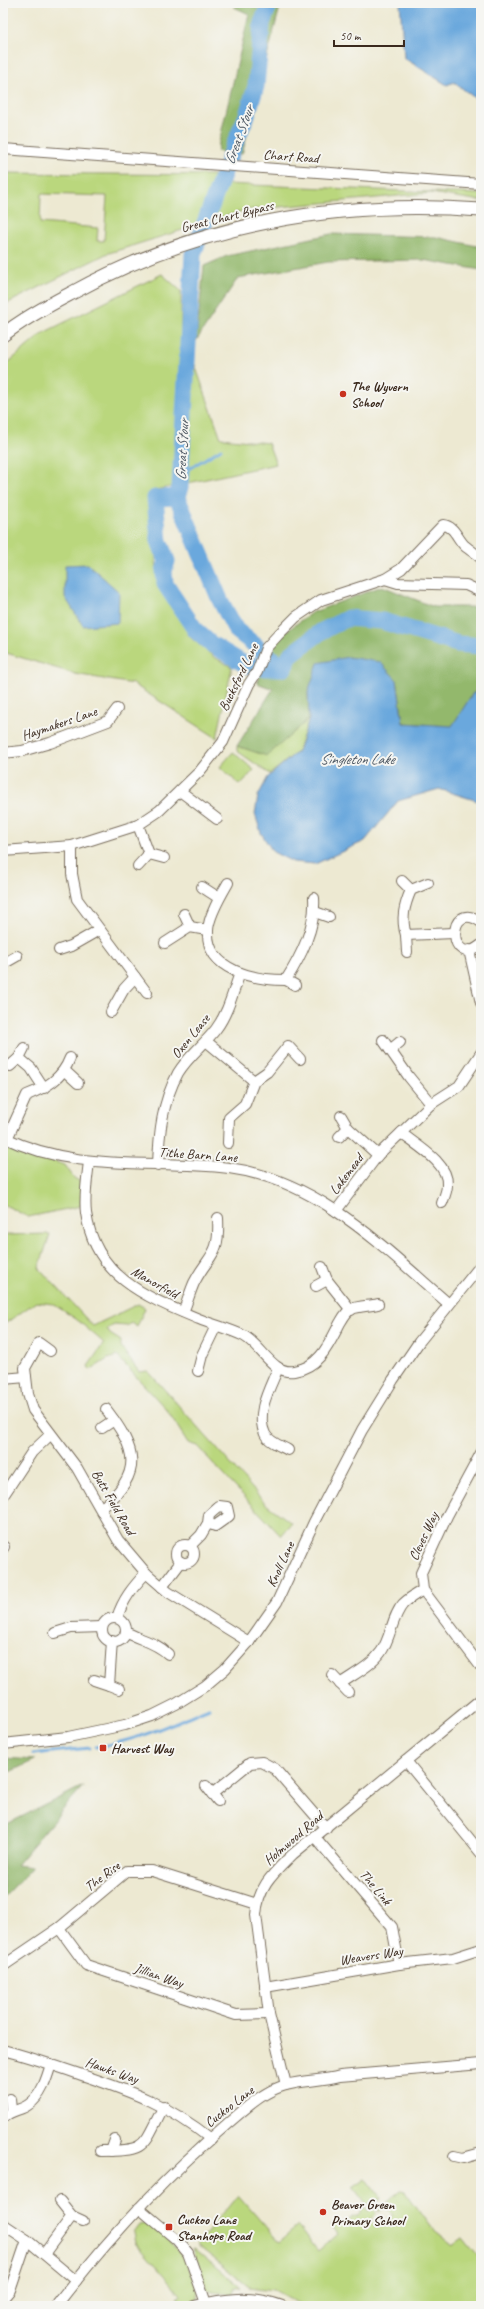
<svg xmlns="http://www.w3.org/2000/svg" width="484" height="2309" font-family="Caveat,sans-serif">
	<style>
		.green { fill: #bad77d; stroke: #7a804e; fill-rule: evenodd }
		.forest { fill: #93b86c; stroke: #677145 }
		.water { fill: #6ba8dd; stroke: #53697e }
		.lines { fill: none; stroke-linecap: round; stroke-linejoin: round }
		.stream { stroke: #6ba8dd; stroke-width: 3 }
		.river { stroke: #6ba8dd; stroke-width: 17 }
		.minor-casing { stroke: #796d5d; stroke-width: 12 }
		.major-casing { stroke: #796d5d; stroke-width: 15 }
		.minor { stroke: #fff; stroke-width: 10 }
		.major { stroke: #fff; stroke-width: 13 }
		.poi-dot { fill: #c8321e; stroke: #f6f6f2; stroke-width: 1.5 }
		.labels { text-anchor: middle; stroke-width: 4; stroke-linejoin: round; paint-order: stroke }
		.street-label { font-size: 14px; fill: #3b2a1e; stroke: #f6f6f2 }
		.poi-label { font-size: 14px; font-weight: bold; fill: #3b2a1e; stroke: #f6f6f2; text-anchor: start }
		.water-label { font-size: 15px; font-style: italic; fill: #4c5661; stroke: #f6f6f2 }
	</style>
	<rect width="100%" height="100%" fill="#f6f6f2"/>
	<filter id="ink" filterUnits="userSpaceOnUse"><feTurbulence type="fractalNoise" baseFrequency=".025" numOctaves="2"/><feDisplacementMap in="SourceGraphic" scale="8" xChannelSelector="R" yChannelSelector="G"/><feConvolveMatrix kernelMatrix="1 2 1 2 8 2 1 2 1" color-interpolation-filters="sRGB"/></filter>
	<filter id="wash" filterUnits="userSpaceOnUse"><feTurbulence type="fractalNoise" baseFrequency=".012" numOctaves="4" result="noise"/><feDisplacementMap in="SourceGraphic" scale="16" xChannelSelector="R" yChannelSelector="G"/><feGaussianBlur stdDeviation="0.9" result="paint"/><feColorMatrix in="noise" values="0 0 0 0 0 0 0 0 0 0 0 0 0 0 0 0 0 1.4 0 .05"/><feComposite in="paint" operator="in"/></filter>
	<g filter="url(#wash)">
		<rect width="100%" height="100%" fill="#ede9d2"/>
		<g class="green">
			<path d="M3,173L217,175L225,184L481,194V201L431,193L246,210L106,254L8,303L3,302ZM41,194L107,196L104,241H97L98,228L40,223Z"/>
			<polygon points="162,274 181,291 181,348 190,351 221,438 268,443 276,464 151,491 157,571 160,590 170,600 190,637 214,657 232,667 217,738 133,684 75,674 3,652 3,367 43,333"/>
			<polygon points="309,719 298,751 270,774 237,751 237,746 265,755"/>
			<polygon points="233,752 254,770 240,785 220,767"/>
			<polygon points="3,1144 65,1165 74,1178 83,1183 81,1206 28,1217 3,1204"/>
			<polygon points="50,1234 39,1268 93,1326 138,1304 145,1308 137,1327 131,1323 127,1326 114,1325 107,1329 110,1334 121,1341 121,1347 139,1372 148,1371 267,1505 292,1523 281,1536 197,1446 188,1443 167,1410 117,1356 108,1359 90,1370 88,1366 104,1343 76,1319 53,1304 36,1302 3,1325 3,1235"/>
			<polygon points="366,2178 381,2198 368,2207 353,2187"/>
			<polygon points="401,2190 405,2191 432,2228 453,2245 463,2238 481,2260 481,2306 303,2306 274,2290 249,2287 197,2245 238,2195 279,2242 298,2226 318,2251 337,2234 331,2226 337,2221 340,2225 349,2223 352,2217 358,2217 364,2207 368,2212 372,2209 377,2214 370,2220 377,2228 393,2215 385,2207 379,2212 377,2210"/>
			<path d="M145,2223C167,2231 205,2279 196,2302L189,2306H170L181,2295L135,2242L133,2232L139,2224Z"/>
			<polygon points="193,2248 241,2288 234,2288 234,2294 207,2290 204,2284"/>
		</g>
		<g class="forest">
			<polygon points="236,3 281,3 242,154 217,151 249,14 234,7"/>
			<polygon points="331,234 436,237 481,247 481,270 423,260 328,262 238,278 196,341 204,266 227,256"/>
			<polygon points="382,586 434,607 481,607 481,691 473,693 452,727 403,723 397,680 308,692 309,719 267,756 237,746 273,689 257,683 276,639 311,613"/>
			<polygon points="3,1758 35,1760 3,1775"/>
			<polygon points="83,1786 16,1865 33,1867 3,1898 3,1826"/>
		</g>
		<g class="water">
			<polygon points="400,3 481,3 481,92 476,99 454,82 447,85 404,58"/>
			<polygon points="88,564 119,592 118,623 83,626 65,597 65,565"/>
			<polygon points="348,657 380,662 397,680 403,723 452,726 473,693 481,691 481,802 439,789 398,801 365,841 315,864 293,862 273,852 261,833 255,814 258,796 268,777 298,751 309,719 308,692 318,663"/>
		</g>
		<g class="lines">
			<g class="stream">
				<polyline points="180,487 182,473 221,449"/>
				<path d="M96,1747C136,1741 172,1724 209,1708"/>
				<polyline points="33,1754 90,1748"/>
			</g>
			<g class="river">
				<polyline points="270,3 262,23 256,86 247,115 235,143 193,254 180,487 177,497 155,498 159,541 167,561 164,571 165,584 196,631 211,644 246,665 266,668 284,668 290,655 322,631 348,618 382,621 458,644 481,646"/>
				<polyline points="177,497 220,600 236,630 284,668"/>
			</g>
		</g>
	</g>
	<g filter="url(#ink)">
		<g class="lines">
			<g class="minor-casing">
				<g id="minor">
					<polyline points="3,149 481,184"/>
					<polyline points="385,579 398,583 466,585 481,592"/>
					<polyline points="3,753 22,751 50,743 108,721 117,709"/>
					<polyline points="180,791 217,819"/>
					<polyline points="138,825 149,854"/>
					<polyline points="72,846 72,874 77,899 147,993"/>
					<path d="M3,851L72,846L138,825L159,811L200,771L223,742L249,684L257,672L266,648L278,635L296,617L321,600L385,579L401,569L443,525C455,526 457,539 465,546C470,550 476,554 481,558"/>
					<polyline points="138,866 149,854 164,858"/>
					<polyline points="402,881 411,890"/>
					<path d="M228,883C221,895 208,917 208,931C206,971 255,980 286,980C301,956 316,927 314,898"/>
					<path d="M428,883L411,890C404,906 401,919 406,935L454,933"/>
					<polyline points="202,887 219,898"/>
					<polyline points="315,912 329,917"/>
					<polyline points="184,914 190,927"/>
					<path d="M481,922C445,897 448,972 481,945"/>
					<polyline points="406,935 407,952"/>
					<polyline points="165,943 190,927 207,930"/>
					<polyline points="59,950 71,946 99,930"/>
					<polyline points="469,950 481,1003"/>
					<polyline points="3,964 17,956"/>
					<polyline points="286,980 295,985"/>
					<polyline points="111,1012 124,989 135,977"/>
					<polyline points="383,1040 409,1077 431,1104"/>
					<polyline points="206,1041 254,1081"/>
					<polyline points="390,1050 400,1042"/>
					<polyline points="19,1058 31,1068 44,1088"/>
					<polyline points="10,1066 19,1058 24,1048"/>
					<polyline points="65,1071 78,1083"/>
					<polyline points="341,1116 348,1128 378,1155"/>
					<path d="M401,1133C416,1145 449,1163 447,1185C447,1191 444,1198 442,1203"/>
					<path d="M3,1137C77,1173 151,1159 229,1168C319,1180 384,1248 449,1304"/>
					<polyline points="339,1137 348,1128"/>
					<path d="M7,1139L27,1095C47,1087 62,1079 70,1058"/>
					<polyline points="228,1143 229,1118 245,1104 254,1081 267,1072 288,1046 300,1059"/>
					<path d="M89,1162C87,1178 84,1197 86,1213C95,1277 146,1297 199,1319C213,1325 230,1329 244,1336C261,1345 273,1375 294,1371C320,1367 329,1344 340,1323C343,1318 346,1312 351,1309C359,1306 370,1306 378,1304"/>
					<path d="M158,1165C159,1133 162,1103 178,1073C188,1056 204,1045 216,1029C228,1013 233,992 240,973"/>
					<polyline points="336,1211 378,1155 431,1104 459,1086 481,1053"/>
					<polyline points="322,1267 327,1280 351,1310"/>
					<polyline points="316,1286 327,1280"/>
					<path d="M183,1312C187,1303 190,1292 194,1283C209,1253 220,1258 218,1218"/>
					<polyline points="50,1351 39,1343 25,1368 28,1394 33,1410 77,1468 118,1540 146,1573 168,1592 249,1642"/>
					<path d="M278,1368C270,1388 255,1413 265,1434C269,1442 281,1446 288,1450"/>
					<polyline points="198,1371 202,1355 216,1326"/>
					<polyline points="3,1379 26,1377"/>
					<polyline points="102,1428 114,1420"/>
					<polyline points="481,1453 447,1516 421,1573 423,1590 481,1667"/>
					<polyline points="3,1496 32,1452 50,1435"/>
					<path d="M102,1508C144,1472 137,1450 106,1409"/>
					<circle cx="185" cy="1554" r="9"/>
					<polyline points="3,1546 4,1547"/>
					<polyline points="190,1546 201,1535 208,1523 209,1515 219,1506 227,1507 229,1516 215,1526 208,1523"/>
					<polyline points="162,1587 181,1562"/>
					<path d="M117,1618C123,1599 133,1587 146,1573"/>
					<circle cx="114" cy="1630" r="12"/>
					<path d="M126,1632C140,1640 156,1642 168,1654"/>
					<polyline points="55,1633 71,1628 102,1627"/>
					<polyline points="332,1675 348,1692"/>
					<polyline points="94,1680 109,1685 112,1641"/>
					<path d="M340,1684C354,1674 371,1666 381,1652C391,1638 392,1616 403,1604C409,1598 416,1594 423,1590"/>
					<polyline points="109,1685 119,1689"/>
					<polyline points="3,1744 68,1737 125,1725 152,1716 176,1704 205,1686 225,1669 249,1642 277,1602 314,1522 362,1430 393,1380 419,1342 481,1265"/>
					<polyline points="406,1761 481,1853"/>
					<polyline points="206,1786 218,1801"/>
					<polyline points="212,1794 250,1763 262,1762 275,1769 326,1828"/>
					<polyline points="314,1836 392,1927 399,1964"/>
					<polyline points="59,1928 86,1965 236,2015 269,2014"/>
					<polyline points="3,1966 59,1928 127,1871 152,1871 257,1904"/>
					<polyline points="265,1987 399,1964 453,1958 481,1949"/>
					<path d="M3,2050C30,2057 56,2066 82,2075C133,2092 168,2105 211,2139"/>
					<path d="M286,2085L269,2014L256,1915C258,1886 274,1873 293,1854L481,1699"/>
					<polyline points="10,2099 11,2110"/>
					<path d="M3,2118C12,2109 20,2111 28,2105C41,2097 47,2078 51,2064"/>
					<path d="M100,2151C149,2151 142,2147 164,2106"/>
					<polyline points="111,2151 115,2140"/>
					<polyline points="454,2156 463,2158 481,2153"/>
					<polyline points="60,2201 72,2216"/>
					<polyline points="139,2208 177,2240 188,2253 206,2303"/>
					<polyline points="3,2224 27,2240 76,2281"/>
					<polyline points="44,2254 72,2216 83,2221"/>
					<polyline points="4,2297 10,2290 27,2240"/>
					<path d="M56,2306C106,2241 163,2179 226,2125C244,2110 263,2091 286,2085C304,2080 322,2081 340,2076L481,2064"/>
					<path d="M194,2306C225,2298 252,2295 282,2306"/>
				</g>
			</g>
			<g class="major-casing">
				<path id="major" d="M3,335C23,319 47,306 70,294C196,224 338,199 481,210"/>
			</g>
			<use href="#minor" class="minor"/>
			<use href="#major" class="major"/>
		</g>
	</g>
	<g class="poi-dot">
		<circle cx="343" cy="394" r="4"/>
		<rect x="99" y="1744" width="8" height="8" rx="2"/>
		<circle cx="323" cy="2212" r="4"/>
		<rect x="165" y="2223" width="8" height="8" rx="2"/>
	</g>
	<g class="labels">
		<g class="street-label">
			<text transform="translate(291 156) rotate(4)" y="5">Chart Road</text>
			<text transform="translate(227 216) rotate(-14)" y="5">Great Chart Bypass</text>
			<text transform="translate(238 677) rotate(-64)" y="5">Bucksford Lane</text>
			<text transform="translate(59 723) rotate(-19)" y="5">Haymakers Lane</text>
			<text transform="translate(190 1036) rotate(-51)" y="5">Oxen Lease</text>
			<text transform="translate(198 1154) rotate(4)" y="5">Tithe Barn Lane</text>
			<text transform="translate(346 1174) rotate(-53)" y="5">Lakemead</text>
			<text transform="translate(155 1282) rotate(29)" y="5">Manorfield</text>
			<text transform="translate(114 1502) rotate(60)" y="5">Butt Field Road</text>
			<text transform="translate(423 1536) rotate(-65)" y="5">Cleves Way</text>
			<text transform="translate(280 1564) rotate(-65)" y="5">Knoll Lane</text>
			<text transform="translate(293 1838) rotate(-41)" y="5">Holmwood Road</text>
			<text transform="translate(102 1876) rotate(-37)" y="5">The Rise</text>
			<text transform="translate(376 1887) rotate(50)" y="5">The Link</text>
			<text transform="translate(371 1955) rotate(-9)" y="5">Weavers Way</text>
			<text transform="translate(159 1975) rotate(19)" y="5">Jillian Way</text>
			<text transform="translate(112 2070) rotate(19)" y="5">Hawks Way</text>
			<text transform="translate(229 2106) rotate(-38)" y="5">Cuckoo Lane</text>
		</g>
		<g class="poi-label">
			<text x="351" y="391">The Wyvern<tspan x="351" dy="16">School</tspan></text>
			<text x="111" y="1753">Harvest Way</text>
			<text x="331" y="2209">Beaver Green<tspan x="331" dy="16">Primary School</tspan></text>
			<text x="177" y="2224">Cuckoo Lane<tspan x="177" dy="16">Stanhope Road</tspan></text>
		</g>
		<g class="water-label">
			<text transform="translate(239 135) rotate(-70)" y="5">Great Stour</text>
			<text transform="translate(182 450) rotate(-87)" y="5">Great Stour</text>
			<text x="357" y="764">Singleton Lake</text>
		</g>
	</g>
	<rect width="484" height="2309" fill="none" stroke="#f6f6f2" stroke-width="16"/>
	<path d="M334 40v6h70v-6" fill="none" stroke="#3b2a1e" stroke-width="2"/>
	<text x="340" y="40" font-size="12" fill="#3b2a1e" stroke="#f6f6f2" stroke-width="3" paint-order="stroke">50 m</text>
</svg>
